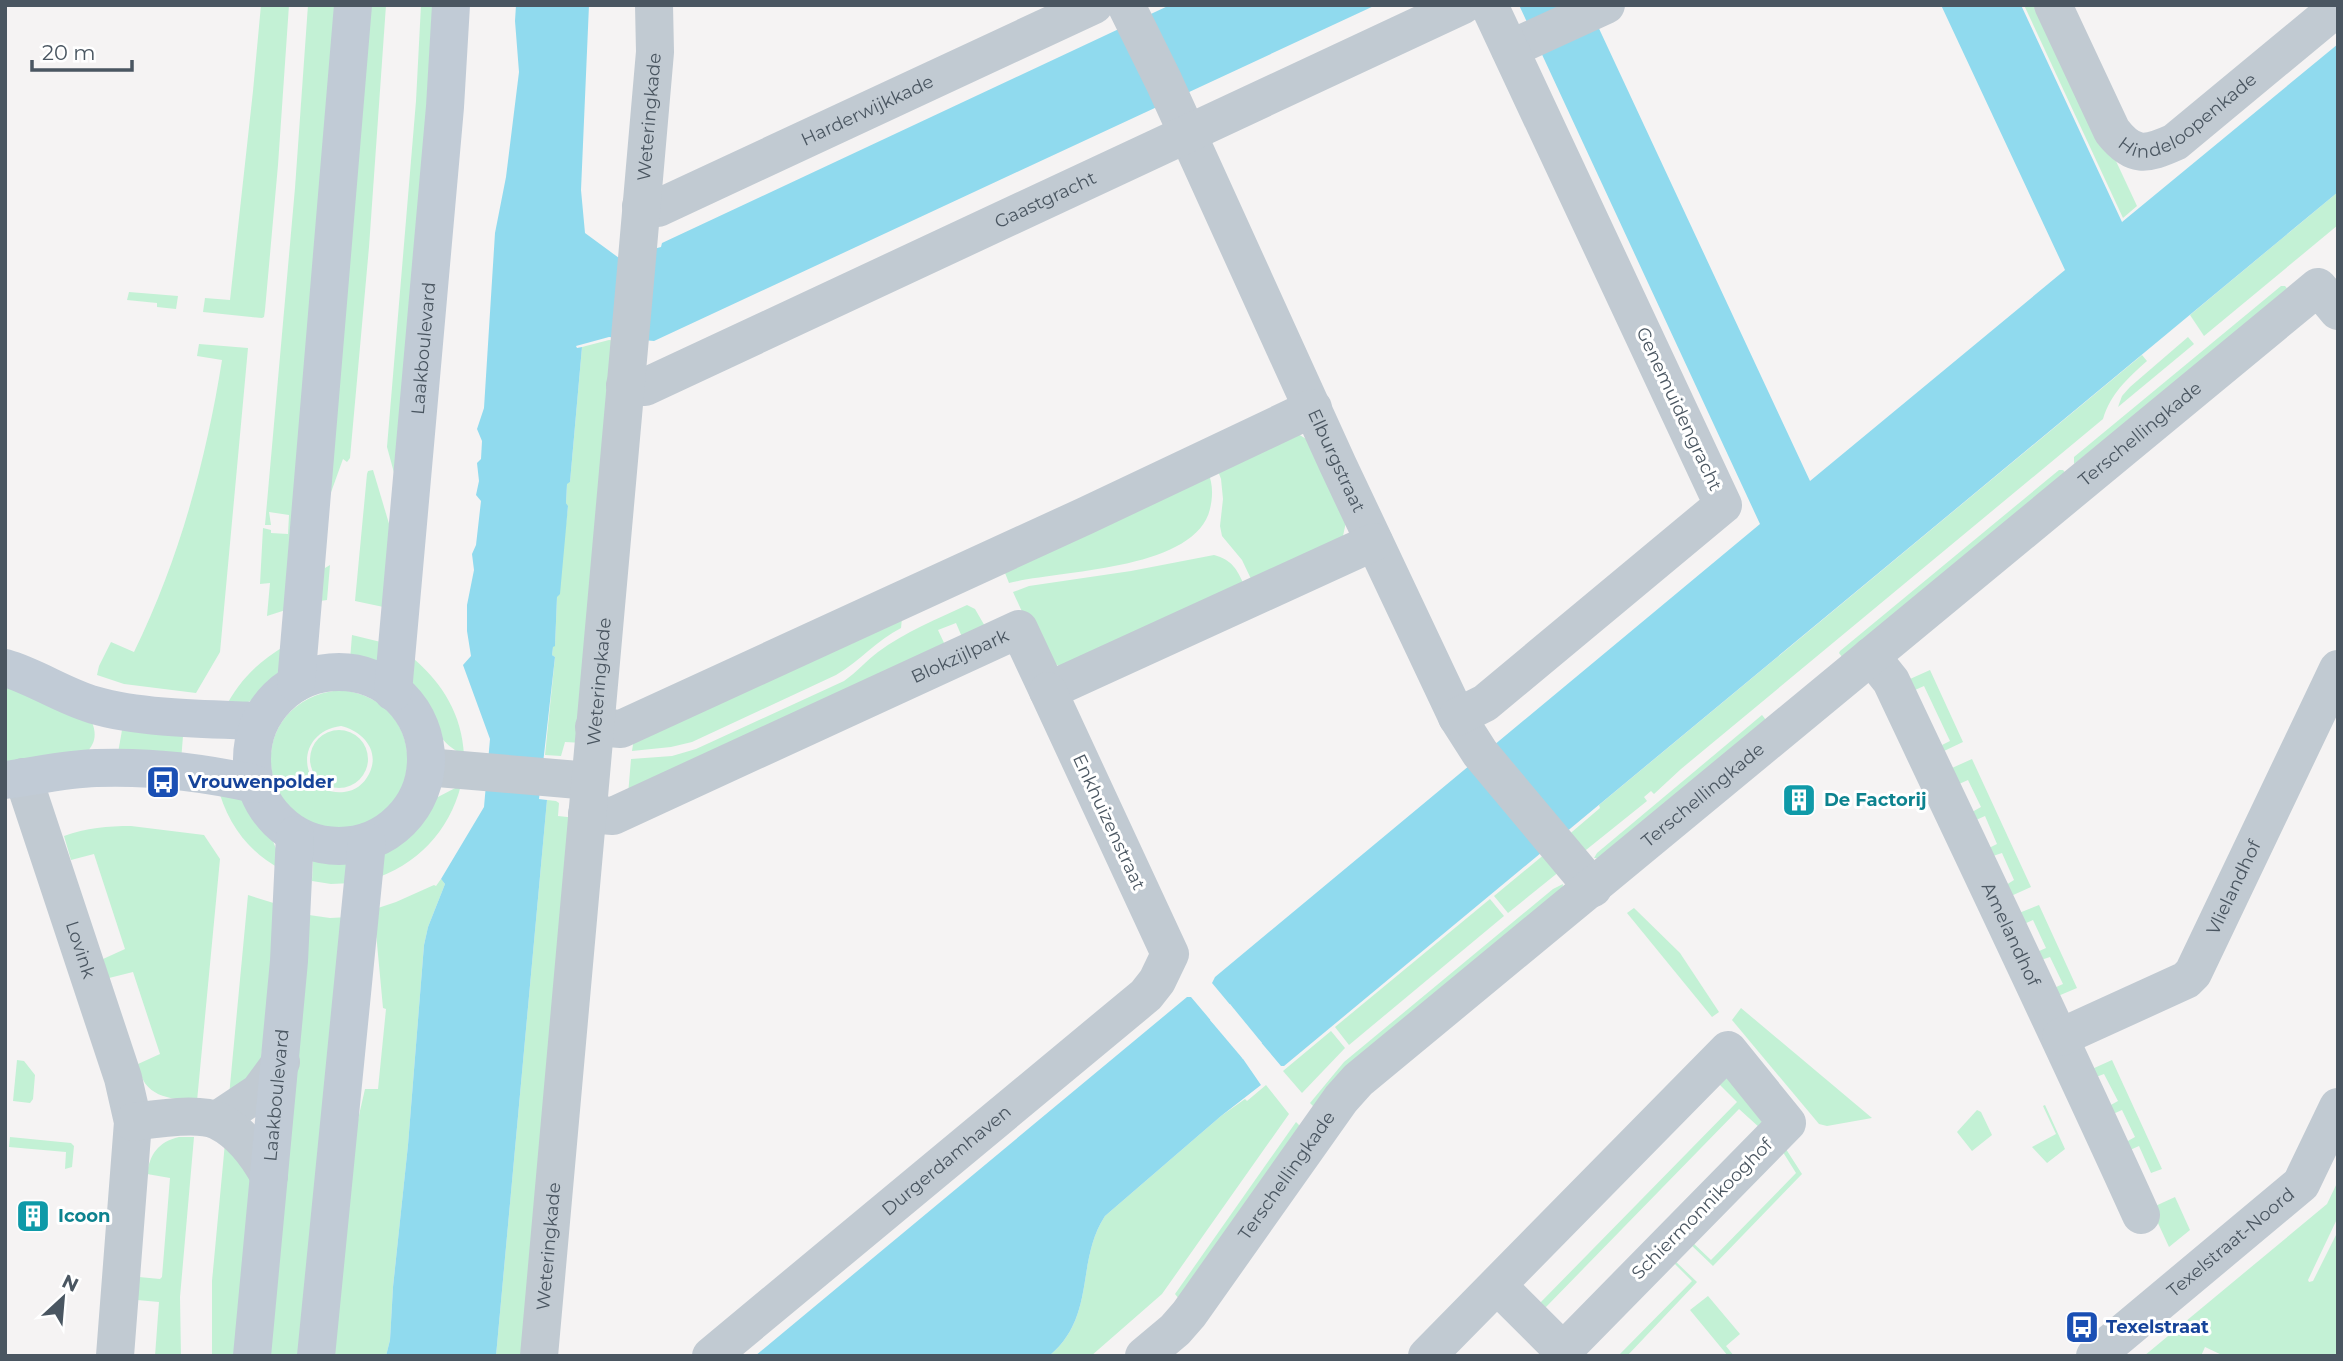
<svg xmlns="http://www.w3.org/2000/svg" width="2343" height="1361" font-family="Montserrat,sans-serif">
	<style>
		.green { fill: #c3f1d5; fill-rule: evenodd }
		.water { fill: #90daee }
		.pier { fill: #f5f3f3 }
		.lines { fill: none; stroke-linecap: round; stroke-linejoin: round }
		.street { stroke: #c1cad2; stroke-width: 38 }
		.secondary { stroke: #c1cbd6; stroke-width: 38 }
		.labels { text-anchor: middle; stroke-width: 6; stroke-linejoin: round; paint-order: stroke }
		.street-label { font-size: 18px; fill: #4a5661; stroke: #fff }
		.transit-label { font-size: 18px; font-weight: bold; fill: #164399; stroke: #fff; text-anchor: start }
		.culture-label { font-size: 18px; font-weight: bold; fill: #0d838f; stroke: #fff; text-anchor: start }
	</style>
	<rect width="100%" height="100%" fill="#f5f3f3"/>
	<g class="green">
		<polygon points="261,5 289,5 278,165 265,310 264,317 262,318 203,312 205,298 230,300 253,91"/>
		<polygon points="308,5 346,5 295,607 267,616 270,583 260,584 263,528 271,530 271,533 288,534 289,515 269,512 271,525 265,525 295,188"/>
		<polygon points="362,5 386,5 369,247 350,458 347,462 343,459 325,509 325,568 330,565 327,600 313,602"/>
		<polygon points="421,5 440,5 396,480 387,447 416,101"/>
		<polygon points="2024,5 2043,5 2137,206 2123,218"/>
		<polygon points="2338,192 2338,225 2204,336 2190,315"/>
		<polygon points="2281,286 2285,286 2291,293 2074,464 2074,457"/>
		<polygon points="129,292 178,296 176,309 157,307 157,303 127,300"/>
		<polygon points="2188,337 2194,344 2118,407 2122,396 2130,387"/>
		<polygon points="609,340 620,341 584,743 565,742 561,756 545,755 555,657 552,655 553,646 555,646 557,597 568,507 566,503 567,483 570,482 582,347"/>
		<path d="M199,344L248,348L220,652L196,693L124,684L97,675L99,666L111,642L134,652C179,560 206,461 222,360L197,356Z"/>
		<path d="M2142,355L2147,361C2127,379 2111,393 2103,419L1681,769L1654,794L1651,791L1644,797L1647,801L1581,854L1566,837L1600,808L1599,805Z"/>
		<polygon points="1298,434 1308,440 1346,522 1343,536 1252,581 1242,560 1222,536 1220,526 1223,499 1221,479 1217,468"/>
		<polygon points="373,470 390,527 393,609 355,601 367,474 368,471"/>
		<polygon points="2059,470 2063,470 2069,477 1846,662 1839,653 1840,651"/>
		<path d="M1208,472C1213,484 1213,496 1210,509C1195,571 1059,570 1009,583L1005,573Z"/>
		<path d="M1214,555C1232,560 1237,569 1244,585L1059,666L1055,664L1024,616L1013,592L1029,586L1131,571Z"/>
		<path d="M967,605L975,609L986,628L962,637L956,623L938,630L945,645L628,795L631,759L672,756L696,749L844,681C857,672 866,661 878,652C905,632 937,619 967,605Z"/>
		<path d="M902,618L901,628C877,640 860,661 836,675L692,742L671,747L632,751L634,738Z"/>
		<polygon points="352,635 389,644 378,666 350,660"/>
		<path d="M286,645C284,656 282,670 278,679C268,698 243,704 224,710C239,680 258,662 286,645Z"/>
		<path d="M414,659C443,684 462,715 464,755C438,742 439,731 426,709C421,701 415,694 410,686Z"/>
		<polygon points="1930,670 1963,742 1944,751 1942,745 1950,741 1924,686 1915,690 1910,679"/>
		<path d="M5,682L92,722C97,735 95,744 86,753L5,765Z"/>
		<path d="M339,690C436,698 425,831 337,828C255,825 242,702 339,690ZM341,726C362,731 381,750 369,774C364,784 355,791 344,792C300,797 291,733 341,726Z"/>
		<polygon points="1762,715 1770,725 1598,858 1594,858 1597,853"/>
		<polygon points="122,730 183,736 181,761 118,753"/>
		<circle cx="339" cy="759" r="29"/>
		<polygon points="1972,759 2031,887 2011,896 2006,885 2014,880 2002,853 1993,856 1989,848 1997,844 1985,816 1976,820 1972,812 1981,807 1968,780 1959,784 1952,768"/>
		<path d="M217,784L242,797L249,805L271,836L278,854L280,869C246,850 226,821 217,784Z"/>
		<path d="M461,785C449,832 417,865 371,880L385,850L408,831L436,798Z"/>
		<polygon points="547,800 556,801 559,803 558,816 577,818 529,1356 496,1356"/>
		<path d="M131,826L204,835L220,859L197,1101C168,1099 143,1097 138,1064L160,1054L133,972L109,978L103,959L125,949L94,854L71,860L64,836C86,828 108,826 131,826Z"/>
		<polygon points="1546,853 1560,871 1508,913 1494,896"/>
		<polygon points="320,857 354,858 352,883 331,884 312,881 313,859"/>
		<polygon points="441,879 445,884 428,927 424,945 408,1145 393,1287 390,1340 386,1356 325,1356 340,1198 365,1089 378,1089 386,1009 383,1008 376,933 378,908 396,902 434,885 436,886"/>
		<polygon points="1563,884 1562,891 1315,1108 1310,1103 1344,1062 1553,889"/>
		<polygon points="248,895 280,905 260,1066 229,1096"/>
		<polygon points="1490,899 1504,916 1349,1045 1335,1027"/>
		<polygon points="2039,905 2077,988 2058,996 2054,988 2063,984 2050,957 2041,960 2037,952 2046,948 2033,920 2024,924 2019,913"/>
		<polygon points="1634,908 1680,953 1719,1012 1712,1017 1627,913"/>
		<polygon points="309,915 330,918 349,917 307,1356 261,1356"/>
		<polygon points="1741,1008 1872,1118 1827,1126 1819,1124 1732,1020"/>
		<polygon points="1331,1031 1345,1048 1302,1093 1283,1071"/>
		<polygon points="17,1060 24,1061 35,1075 33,1099 30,1103 13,1101"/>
		<polygon points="2112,1060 2162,1169 2151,1173 2139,1146 2130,1150 2126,1142 2135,1137 2122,1110 2113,1114 2109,1106 2118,1101 2104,1074 2096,1077 2092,1069"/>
		<polygon points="1726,1077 1764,1114 1760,1128 1739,1109 1545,1308 1540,1303 1737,1102 1717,1082"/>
		<path d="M1266,1085L1289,1114L1162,1294L1091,1356H1049C1097,1316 1075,1262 1105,1216L1221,1116L1245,1099L1247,1101Z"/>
		<polygon points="2045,1105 2065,1149 2047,1163 2032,1147 2056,1134 2043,1106"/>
		<polygon points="1977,1110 1981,1112 1992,1135 1972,1151 1957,1132"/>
		<polygon points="1296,1122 1301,1127 1179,1299 1175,1294"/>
		<polygon points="10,1137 71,1143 74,1146 72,1167 65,1169 66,1152 9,1147"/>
		<path d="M179,1137H194L180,1297L181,1356H155L159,1302L137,1300L139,1277L160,1279L162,1277L170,1178L147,1174C150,1154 158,1142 179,1137Z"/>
		<polygon points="225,1143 251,1176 244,1356 212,1356 212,1281"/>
		<polygon points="1784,1146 1802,1174 1713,1266 1689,1243 1691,1241 1711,1260 1796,1173 1781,1149"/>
		<polygon points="2338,1181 2338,1217 2308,1280 2309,1282 2313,1281 2338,1231 2338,1356 2224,1356 2205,1347 2201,1356 2144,1356 2327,1204"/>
		<polygon points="2175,1197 2190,1230 2169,1247 2151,1208"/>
		<polygon points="1673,1259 1697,1282 1627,1356 1618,1356 1692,1281 1672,1261"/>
		<polygon points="1708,1296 1740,1334 1726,1346 1734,1356 1728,1356 1690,1310"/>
	</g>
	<g class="water">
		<polygon points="516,5 589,5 581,190 585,233 619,258 661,247 662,243 1170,5 1376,5 654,341 609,337 576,346 577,348 582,347 570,482 567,484 566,503 568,506 560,594 557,597 555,646 553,647 552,655 555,657 539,799 547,800 496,1356 386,1356 390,1340 393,1287 408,1145 424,945 428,927 445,884 441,879 484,807 490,739 463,665 471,656 467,631 467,605 474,570 472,554 476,545 481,501 476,495 479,481 477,463 481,459 482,441 477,429 484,408 495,233 506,177 519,72 515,21"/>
		<path d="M1519,5H1588L1810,481L2065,270L1941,5H2021L2122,222L2338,44V192L1284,1066H1281L1259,1040L1241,1056L1261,1085L1221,1116L1105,1216C1075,1262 1097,1316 1049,1356H755L1187,997H1191L1213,1023L1232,1007L1212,983L1215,977L1760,524Z"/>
	</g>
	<polygon class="pier" points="1230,1004 1262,1043 1243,1059 1210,1020"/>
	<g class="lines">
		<g class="street">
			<path id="s1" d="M1126,5L1164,82L1338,465L1457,717L1480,753L1593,888"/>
			<path id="s2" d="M2053,5L2112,131C2133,158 2146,155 2175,142L2338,7"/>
			<polyline points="1510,49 1606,5"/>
			<path id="s3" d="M641,206L658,208L1094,5"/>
			<path id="s4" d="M625,385L645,387L1463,5"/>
			<path id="s5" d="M1871,656L1891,681C1975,859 2060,1036 2141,1215"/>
			<polyline points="1457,717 1485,703 1723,505 1489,5"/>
			<polyline points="594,727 621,729 1085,516 1313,408"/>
			<polyline points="426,767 590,781"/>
			<path id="s6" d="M23,777L123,1078L133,1122L115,1356"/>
			<path id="s7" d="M587,814L613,816L1019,629L1048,691L1374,542"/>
			<path id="s8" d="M2061,1037L2186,980L2193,973L2338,669"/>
			<polyline points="217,1120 259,1092 281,1062"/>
			<path d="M133,1122C154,1119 199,1112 218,1121C242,1133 257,1154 269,1176"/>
			<path id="s9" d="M539,1356L636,270L655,52L654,5"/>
			<path id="s10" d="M711,1356L1146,995L1157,981L1170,954L1048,691"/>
			<path id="s11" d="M1144,1356L1175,1330L1189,1314L1341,1099L1358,1080L2318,287L2338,311"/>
			<polyline points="1427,1356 1728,1050 1787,1123 1563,1351 1497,1285"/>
			<path id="s12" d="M2095,1356L2301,1184L2338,1107"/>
		</g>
		<g class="secondary">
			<path d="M5,668C36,677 63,696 94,705C142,719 210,719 260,721"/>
			<circle cx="339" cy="759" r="87"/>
			<polyline points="296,683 353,5"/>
			<path id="s13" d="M393,692L445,107L451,5"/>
			<path d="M5,780C35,776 66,769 96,768C150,766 202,772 255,784"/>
			<path id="s14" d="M252,1356L289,961L295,835"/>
			<polyline points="316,1356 367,842"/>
		</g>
	</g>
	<defs>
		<g id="bus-square" transform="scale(1.75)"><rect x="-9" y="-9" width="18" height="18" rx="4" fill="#1a4fb4" stroke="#fff"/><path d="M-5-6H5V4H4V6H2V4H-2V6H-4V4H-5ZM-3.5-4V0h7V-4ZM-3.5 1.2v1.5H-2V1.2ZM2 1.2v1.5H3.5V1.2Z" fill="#fff"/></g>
		<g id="building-square" transform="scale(1.75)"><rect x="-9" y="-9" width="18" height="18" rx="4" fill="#0f9aa8" stroke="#fff"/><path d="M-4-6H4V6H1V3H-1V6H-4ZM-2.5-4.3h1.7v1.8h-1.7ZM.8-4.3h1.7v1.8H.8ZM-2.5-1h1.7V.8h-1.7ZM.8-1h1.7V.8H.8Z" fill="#fff"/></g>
	</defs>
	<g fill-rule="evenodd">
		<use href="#bus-square" x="163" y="782"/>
		<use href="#building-square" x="1799" y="800"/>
		<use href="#building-square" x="33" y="1216"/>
		<use href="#bus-square" x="2082" y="1327"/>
	</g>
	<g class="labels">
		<g class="street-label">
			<text dy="6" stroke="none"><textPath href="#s2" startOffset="233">Hindeloopenkade</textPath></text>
			<text dy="6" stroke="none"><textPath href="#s3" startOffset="248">Harderwijkkade</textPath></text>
			<text dy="6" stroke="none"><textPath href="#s9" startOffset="1244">Weteringkade</textPath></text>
			<text dy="6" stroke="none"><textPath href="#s4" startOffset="462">Gaastgracht</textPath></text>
			<text dy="6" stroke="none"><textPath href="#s13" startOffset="345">Laakboulevard</textPath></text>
			<text transform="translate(1679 409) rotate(65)" y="6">Genemuidengracht</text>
			<text dy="6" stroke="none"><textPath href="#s11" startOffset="1365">Terschellingkade</textPath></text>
			<text dy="6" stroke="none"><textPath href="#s1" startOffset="502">Elburgstraat</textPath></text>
			<text dy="6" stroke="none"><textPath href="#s7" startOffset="408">Blokzijlpark</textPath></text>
			<text dy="6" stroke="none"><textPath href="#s9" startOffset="677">Weteringkade</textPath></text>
			<text dy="6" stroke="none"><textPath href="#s11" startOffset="798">Terschellingkade</textPath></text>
			<text transform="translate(1109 822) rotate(65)" y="6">Enkhuizenstraat</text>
			<text dy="6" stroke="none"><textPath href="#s8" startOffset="242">Vlielandhof</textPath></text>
			<text dy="6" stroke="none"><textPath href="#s5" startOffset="312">Amelandhof</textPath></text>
			<text dy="6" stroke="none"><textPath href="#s6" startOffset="182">Lovink</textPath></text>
			<text dy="6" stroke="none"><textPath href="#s14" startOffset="262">Laakboulevard</textPath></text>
			<text dy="6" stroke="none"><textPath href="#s10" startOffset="306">Durgerdamhaven</textPath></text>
			<text dy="6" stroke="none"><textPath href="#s11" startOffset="231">Terschellingkade</textPath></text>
			<text transform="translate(1702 1209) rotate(-45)" y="6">Schiermonnikooghof</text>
			<text dy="6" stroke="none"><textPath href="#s12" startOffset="177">Texelstraat-Noord</textPath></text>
			<text dy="6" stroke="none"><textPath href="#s9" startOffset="110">Weteringkade</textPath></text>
		</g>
		<g class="transit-label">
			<text x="188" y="788">Vrouwenpolder</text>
			<text x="2106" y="1333">Texelstraat</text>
		</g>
		<g class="culture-label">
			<text x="1824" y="806">De Factorij</text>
			<text x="58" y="1222">Icoon</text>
		</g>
	</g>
	<rect width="2343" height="1361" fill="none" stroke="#4a5661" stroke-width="14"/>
	<g transform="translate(63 1298) rotate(26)" stroke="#ffffff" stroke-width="5" paint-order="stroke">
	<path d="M0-5L12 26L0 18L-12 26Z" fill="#4a5661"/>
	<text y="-10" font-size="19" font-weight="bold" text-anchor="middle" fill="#4a5661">N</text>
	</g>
	<path d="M32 60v10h100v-10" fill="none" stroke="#4a5661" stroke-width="3.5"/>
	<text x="42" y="60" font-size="21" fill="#4a5661" stroke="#ffffff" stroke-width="5" paint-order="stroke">20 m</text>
</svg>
